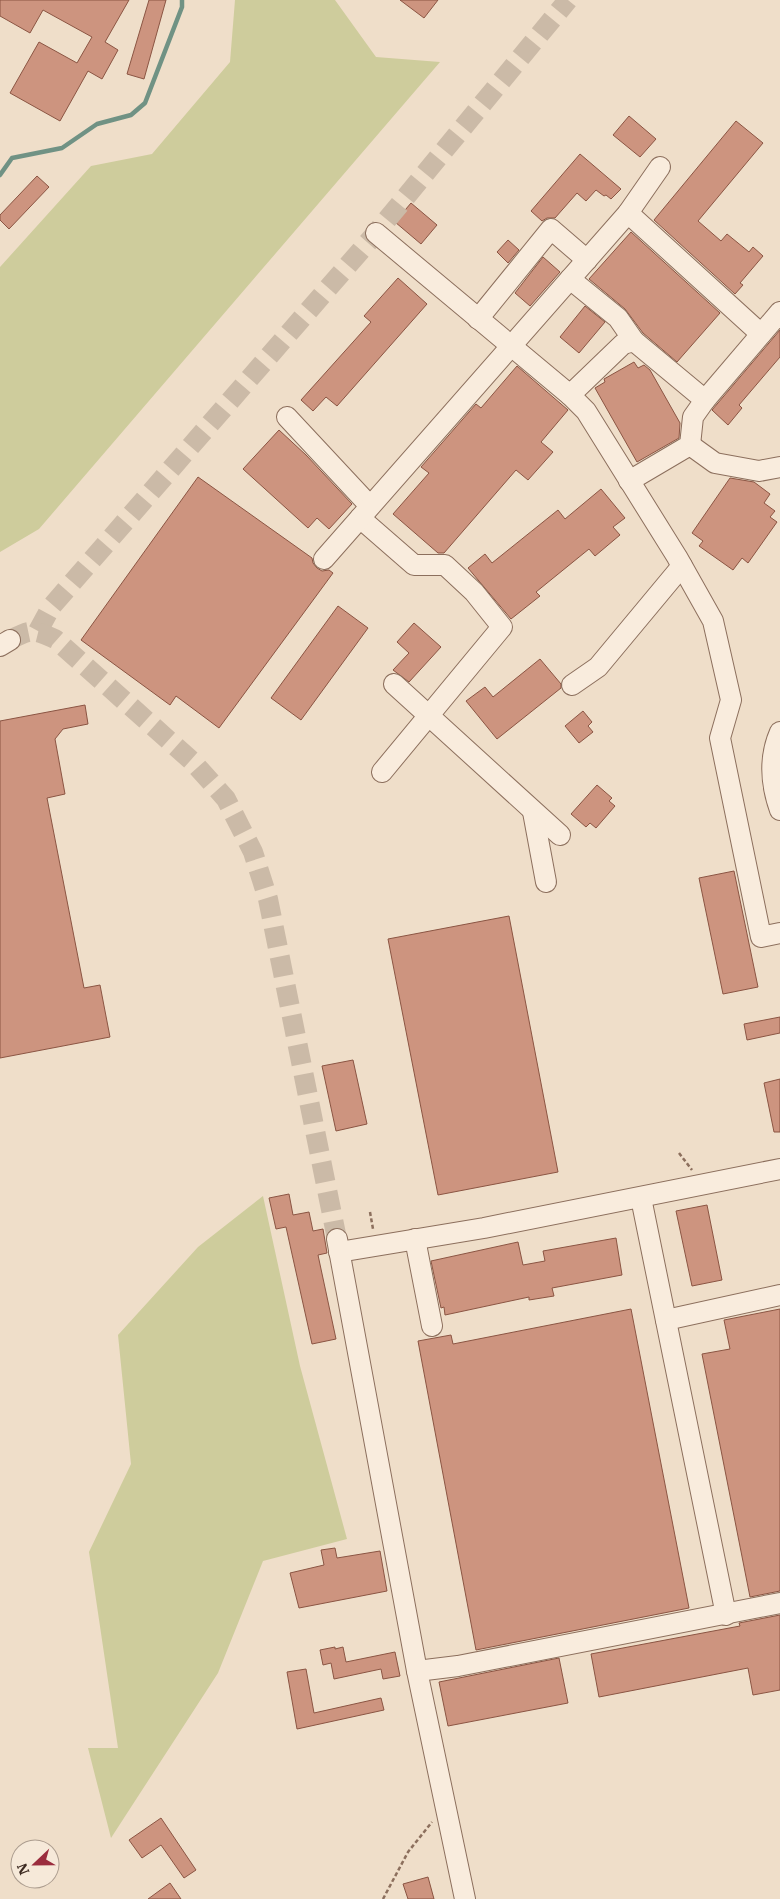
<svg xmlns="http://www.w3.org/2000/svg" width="780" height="1899" font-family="'IBM Plex Serif',serif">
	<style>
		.green { fill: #cecc9c }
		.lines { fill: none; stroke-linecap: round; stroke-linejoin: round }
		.stream { stroke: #709284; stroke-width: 4.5 }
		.building { fill: #cd947f; stroke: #8b5543 }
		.minor-tunnel { stroke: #cbbaa7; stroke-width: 20; stroke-dasharray: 20 10; stroke-linecap: butt }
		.minor-casing { stroke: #8c6f5d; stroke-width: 22 }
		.path { stroke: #8c6f5d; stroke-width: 2.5; stroke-dasharray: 4 2.5; stroke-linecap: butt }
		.minor { stroke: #f9ecdd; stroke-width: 20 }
	</style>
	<rect width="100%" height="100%" fill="#efdec9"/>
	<g class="green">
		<polygon points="235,0 335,0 376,57 440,62 39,529 0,552 0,267 91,166 152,154 230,62"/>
		<polygon points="263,1196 300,1366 347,1539 263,1561 218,1673 111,1838 88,1748 118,1748 89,1552 131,1464 118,1335 198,1247"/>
	</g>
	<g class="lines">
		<polyline class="stream" points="0,175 12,158 62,148 97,124 131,115 145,103 182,7 182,0"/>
	</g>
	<g class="building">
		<polygon points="0,0 129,0 105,42 118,50 102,79 88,71 60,121 10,93 39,42 77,63 92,37 43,10 30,33 0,16"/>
		<polygon points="149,0 166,0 144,79 127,74"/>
		<polygon points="400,0 438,0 424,18"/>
		<polygon points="629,116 656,139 640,157 613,135"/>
		<polygon points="736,121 763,143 698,221 721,241 727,234 749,252 753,247 763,256 740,283 743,285 735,294 654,220"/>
		<polygon points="580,154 621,189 611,199 606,195 604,196 596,190 586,201 577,193 555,218 547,218 542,221 531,211"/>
		<polygon points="37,176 49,187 9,229 0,220 0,215"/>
		<polygon points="411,203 437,225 421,244 395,222"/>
		<polygon points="631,232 720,313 677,362 643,333 625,309 589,279"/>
		<polygon points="508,240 519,250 508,263 497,252"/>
		<polygon points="543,257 560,272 530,306 515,293"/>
		<polygon points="398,278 427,304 337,406 326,397 313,411 301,400 371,322 364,316"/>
		<polygon points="585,306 605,322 579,353 560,337"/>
		<polygon points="780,330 780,357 739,405 742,408 728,425 712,410"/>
		<polygon points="634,362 638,368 644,365 650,370 680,423 679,438 637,462 595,388 605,382 604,379"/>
		<polygon points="517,366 568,410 541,442 553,452 528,480 516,470 444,553 438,553 393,514 429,473 421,467 476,404 481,408"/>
		<polygon points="279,430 306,455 352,504 329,529 317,518 308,528 243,469"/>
		<polygon points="198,477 312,558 313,563 317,568 322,571 329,570 333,573 219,728 176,696 170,705 81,640"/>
		<polygon points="730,478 754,482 770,494 764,503 775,511 770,517 777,522 748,563 742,558 733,570 699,546 703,541 692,533"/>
		<polygon points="601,489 625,518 613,527 620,535 595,556 589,549 536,592 540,596 511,619 468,568 485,554 492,563 558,510 565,519"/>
		<polygon points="338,606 368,628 301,720 271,698"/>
		<polygon points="414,623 441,647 409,682 393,670 409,653 397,642"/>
		<polygon points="540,659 561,684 561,688 497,739 466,701 485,687 493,697"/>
		<polygon points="85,705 88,724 63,729 55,739 65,794 47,798 84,988 100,985 110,1037 0,1058 0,721"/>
		<polygon points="583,711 592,722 588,726 593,732 579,743 565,726"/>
		<polygon points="597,785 612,798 609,801 615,806 596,828 590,823 586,827 571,814"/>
		<polygon points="734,871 758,987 723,994 699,878"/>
		<polygon points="509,916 558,1172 438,1195 388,939"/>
		<polygon points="780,1017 780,1033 747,1040 744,1024"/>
		<polygon points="353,1060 367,1124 336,1131 322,1066"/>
		<polygon points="780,1079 780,1132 774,1132 764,1083"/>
		<polygon points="289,1194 293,1215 309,1212 313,1231 323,1229 327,1253 318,1255 336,1339 312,1344 286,1227 276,1229 269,1198"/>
		<polygon points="707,1205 722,1280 692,1286 676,1211"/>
		<polygon points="616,1238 622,1275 552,1288 554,1296 529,1300 529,1297 445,1315 444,1307 441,1308 431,1261 518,1242 523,1265 545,1261 543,1251"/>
		<polygon points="631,1309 689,1608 476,1650 418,1341 451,1335 453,1344"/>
		<polygon points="780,1309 780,1591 750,1597 702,1354 730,1349 724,1320"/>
		<polygon points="335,1548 337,1558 380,1551 387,1591 299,1608 290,1573 324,1565 321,1550"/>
		<polygon points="780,1615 780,1690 753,1695 748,1668 599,1697 591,1654 740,1626 739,1623"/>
		<polygon points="335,1647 335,1649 343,1647 346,1662 395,1652 400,1676 383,1679 381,1669 334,1679 331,1663 323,1665 320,1650"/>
		<polygon points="559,1658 568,1703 448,1726 439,1682"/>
		<polygon points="306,1669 314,1713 381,1698 384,1710 297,1729 287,1672"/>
		<polygon points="161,1818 196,1870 184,1878 161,1845 142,1858 129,1840"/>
		<polygon points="428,1877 434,1899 408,1899 403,1884"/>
		<polygon points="170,1883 181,1899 148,1899"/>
	</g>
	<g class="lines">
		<g class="minor-tunnel">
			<polyline points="38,631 51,607 376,233 568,0"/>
			<path d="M10,640C31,629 33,629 55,639L193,762L226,799L253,852L268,899L337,1239"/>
		</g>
		<g class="minor-casing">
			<g id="minor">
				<polyline points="628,213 660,167"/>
				<polyline points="376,233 570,395 623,344 634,341 705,400 693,417 690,445 629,481"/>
				<polyline points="570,279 618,318 634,341"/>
				<polyline points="478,319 551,229 587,260"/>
				<polyline points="570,395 586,411 677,557 713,621 731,700 720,738 761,937 780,933"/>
				<polyline points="705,400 780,312"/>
				<polyline points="287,417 370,506"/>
				<polyline points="690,445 715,463 759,471 780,467"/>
				<polyline points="360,518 414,565 445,565 474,592 502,627 382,772"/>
				<polyline points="324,559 628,213 761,334"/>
				<polyline points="0,646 10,640"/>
				<polyline points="394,684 560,835"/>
				<polyline points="572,685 598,667 682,566"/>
				<path d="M780,732C769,757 771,785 780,810"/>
				<polyline points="533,812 546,882"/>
				<polyline points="641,1198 726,1615"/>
				<polyline points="337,1239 417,1671 465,1899"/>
				<polyline points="415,1239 432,1326"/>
				<polyline points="339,1252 484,1228 780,1169"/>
				<polyline points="666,1320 780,1295"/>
				<polyline points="417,1671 458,1666 780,1603"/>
			</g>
		</g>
		<g class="path">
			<polyline points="679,1153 692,1170"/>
			<polyline points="370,1212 373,1229"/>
			<polyline points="383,1899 408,1852 432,1822"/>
		</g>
		<use href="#minor" class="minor"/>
	</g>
	<g transform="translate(35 1864) rotate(248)"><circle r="24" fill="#f6e9d9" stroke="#ac9d8f"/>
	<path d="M0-4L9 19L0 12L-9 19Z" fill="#9b2d3e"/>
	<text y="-8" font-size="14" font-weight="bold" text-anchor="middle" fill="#3c2a21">N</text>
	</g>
</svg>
